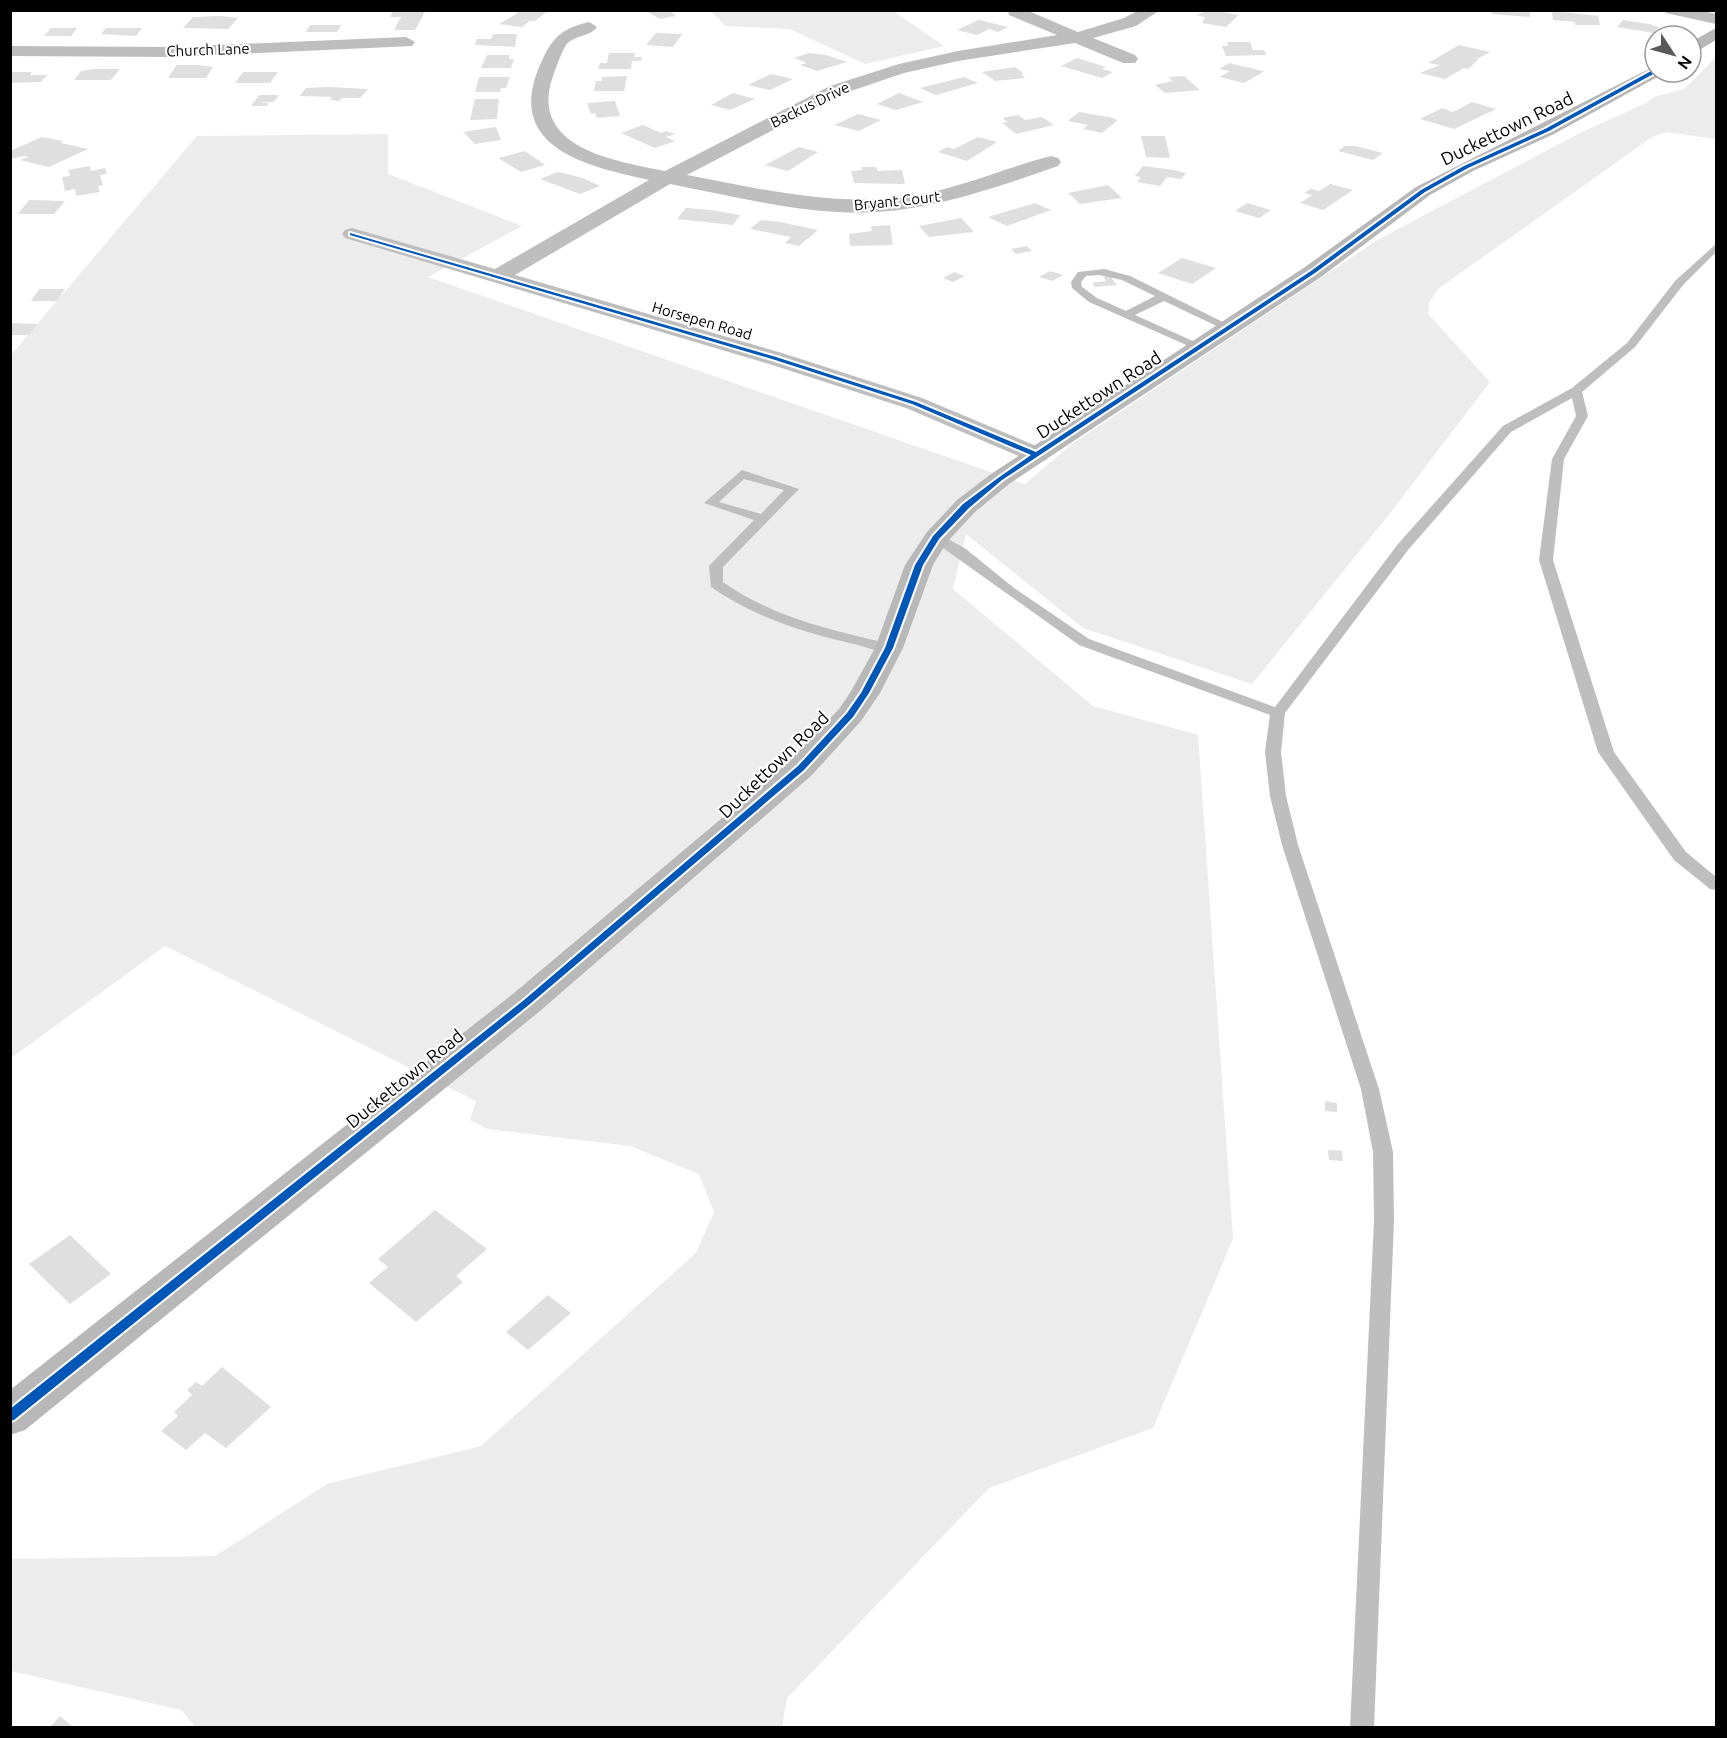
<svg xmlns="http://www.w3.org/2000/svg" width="1727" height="1738" font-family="Ubuntu,sans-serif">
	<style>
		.green { fill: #ececec }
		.building { fill: #dfdfdf }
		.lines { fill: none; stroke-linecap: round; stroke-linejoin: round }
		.lane { fill: #bebebe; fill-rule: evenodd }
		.street { fill: #bebebe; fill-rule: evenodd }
		.secondary { fill: #b8b8b8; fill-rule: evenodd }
		.cycleway-casing { stroke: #fff; stroke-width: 4 }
		.cycleway { fill: #0057b8; fill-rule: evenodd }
		.labels { text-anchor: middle; stroke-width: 4.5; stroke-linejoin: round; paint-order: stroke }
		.far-street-label { font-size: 15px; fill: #000; stroke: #fff }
		.street-label { font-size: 18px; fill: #000; stroke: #fff }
	</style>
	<rect width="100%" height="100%" fill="#fff"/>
	<g class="green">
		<polygon points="711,11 893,11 944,46 865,64 790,29 725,26"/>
		<polygon points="1716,57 1716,139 1666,132 1652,137 1438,289 1430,301 1428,314 1490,382 1391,512 1252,684 1083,628 966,534 953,589 1093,706 1198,735 1233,1239 1153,1428 989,1488 787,1698 782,1727 196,1727 181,1710 11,1671 11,1559 215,1556 327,1484 481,1446 696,1253 714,1212 699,1174 630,1146 488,1129 470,1120 476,1101 165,946 11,1058 11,355 197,136 388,134 388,174 522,226 428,277 1025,484 1072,444 1379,239 1584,131 1646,103 1654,97 1684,89"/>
	</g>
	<g class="building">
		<polygon points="394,10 426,10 415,30 394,30 401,17 390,17"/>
		<polygon points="509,10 549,10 535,21 530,21 522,27 499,24 518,13"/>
		<polygon points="644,10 669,10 676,16 660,19"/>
		<polygon points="1210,10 1239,15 1226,27 1202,23 1205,17 1196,15"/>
		<polygon points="1492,10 1530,10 1530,17 1492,14"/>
		<polygon points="1552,11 1598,16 1600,25 1575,25 1575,22 1553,20"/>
		<polygon points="221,16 238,18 228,29 183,28 193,17"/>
		<polygon points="978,20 979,20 1008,27 998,32 989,29 977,35 957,30"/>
		<polygon points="1623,20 1649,24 1659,27 1654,33 1617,27"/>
		<polygon points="310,25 341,25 337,32 306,32"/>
		<polygon points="51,28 77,28 71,36 44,36"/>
		<polygon points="106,28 142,28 136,36 101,34"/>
		<polygon points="656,33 682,34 673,47 646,45"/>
		<polygon points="493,34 517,34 515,47 475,45 477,39 491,39"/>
		<polygon points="1227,42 1250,42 1253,50 1264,50 1266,55 1226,56 1222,46 1228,46"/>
		<polygon points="1459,45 1490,52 1479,58 1473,58 1479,59 1468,69 1464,68 1445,79 1420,73 1440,65 1428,63"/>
		<polygon points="609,53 635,53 634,57 642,57 641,61 632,61 631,69 598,69 600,63 607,63"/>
		<polygon points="809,53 826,55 847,62 817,71 800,65 807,63 794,58"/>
		<polygon points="487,55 510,55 509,59 514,59 511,68 481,68"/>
		<polygon points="1077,58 1106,67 1102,69 1113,72 1102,78 1061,66"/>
		<polygon points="1229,63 1263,71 1263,72 1244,83 1220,77 1230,71 1219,69"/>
		<polygon points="177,65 197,65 213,67 206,78 168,78"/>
		<polygon points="1015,67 1023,73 1021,73 1025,78 995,81 982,72"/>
		<polygon points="93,69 120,69 111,80 74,80 81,71"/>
		<polygon points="10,72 32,72 30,75 47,75 41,82 10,83"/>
		<polygon points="243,72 278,72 270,83 235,83"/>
		<polygon points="771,74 793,79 770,90 748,85"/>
		<polygon points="627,76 624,91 594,91 596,81 602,81 602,77"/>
		<polygon points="1184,76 1200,90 1165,93 1155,85 1172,81 1169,77"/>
		<polygon points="479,77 510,77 506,88 501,88 500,92 475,92"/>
		<polygon points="964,77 978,83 936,95 920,88"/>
		<polygon points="306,88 328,87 368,89 360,98 342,98 339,101 329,100 332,97 300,96"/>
		<polygon points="733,93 755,99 730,110 711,105"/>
		<polygon points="899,93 923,102 896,110 877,104"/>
		<polygon points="259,95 279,95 274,102 259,102 268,103 267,106 251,106"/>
		<polygon points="475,99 499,99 497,119 470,120"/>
		<polygon points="615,101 620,116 597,118 595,113 591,114 587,103"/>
		<polygon points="1472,102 1496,109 1454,129 1420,119 1442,108 1453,112"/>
		<polygon points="1079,112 1109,117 1118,120 1102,133 1083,129 1088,125 1068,121"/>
		<polygon points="858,114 881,120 859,131 834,125"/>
		<polygon points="1018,115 1025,120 1042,117 1054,125 1016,134 1002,123 1008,122 1002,118"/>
		<polygon points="643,125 661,133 666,131 675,134 666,137 675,141 655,148 621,133"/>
		<polygon points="496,127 501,140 475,144 463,132"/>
		<polygon points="1141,136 1165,136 1170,158 1146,157"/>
		<polygon points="42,137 63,141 61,143 88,149 49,167 20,160 28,157 24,156 10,159 10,151"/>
		<polygon points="978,137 997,142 967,161 938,152 947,147 954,149"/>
		<polygon points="1345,146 1355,146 1383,153 1373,160 1338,151"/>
		<polygon points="799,147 818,152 788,171 765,165"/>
		<polygon points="525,151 545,165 521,172 498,158"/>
		<polygon points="90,166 91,171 105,168 107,174 100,175 103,185 98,186 100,192 76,196 75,189 65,191 62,177 70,176 68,170"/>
		<polygon points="1143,166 1174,170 1186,173 1181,179 1167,177 1160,186 1137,182 1141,177 1135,176"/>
		<polygon points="861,167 876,167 878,171 902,170 905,184 854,183 851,171 862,170"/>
		<polygon points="558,172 583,178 600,186 580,194 540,179"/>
		<polygon points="1330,184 1353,190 1323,210 1300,203 1312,195 1304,193 1311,189 1319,191"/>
		<polygon points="1108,185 1122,198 1080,204 1068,193"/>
		<polygon points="29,200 65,201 54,214 18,214"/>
		<polygon points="1035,203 1051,210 1007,226 988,217"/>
		<polygon points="1247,203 1271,210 1259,218 1235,211"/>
		<polygon points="686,208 711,210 740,215 733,225 677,219"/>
		<polygon points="961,218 974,232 929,237 919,226"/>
		<polygon points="761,220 780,222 818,230 799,246 785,243 791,237 750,229"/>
		<polygon points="890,225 893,245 850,246 849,234 872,231 871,226"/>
		<polygon points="1027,246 1032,251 1016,254 1011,249"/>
		<polygon points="1182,258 1216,268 1192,284 1158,273"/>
		<polygon points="1050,271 1063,275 1052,281 1039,277"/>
		<polygon points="954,272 965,276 953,282 943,278"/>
		<polygon points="1110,276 1117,285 1095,287 1092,283 1106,281 1103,277"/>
		<polygon points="39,289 65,289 57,301 31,301"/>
		<polygon points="10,323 38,324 29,335 10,335"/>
		<polygon points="1325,1101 1337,1103 1337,1112 1325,1111"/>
		<polygon points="1328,1150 1342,1151 1343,1161 1329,1160"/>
		<polygon points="435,1210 487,1249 456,1276 463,1282 416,1322 369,1283 388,1267 378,1259"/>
		<polygon points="70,1235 111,1274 70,1304 29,1264"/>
		<polygon points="548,1295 571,1313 528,1350 506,1332"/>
		<polygon points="222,1367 271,1407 226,1448 205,1433 186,1450 161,1431 178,1416 174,1412 192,1395 187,1390 196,1382 202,1386"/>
		<polygon points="60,1716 74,1728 49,1728"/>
	</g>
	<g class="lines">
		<g class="lane">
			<polygon points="1716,244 1716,252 1683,285 1635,347 1582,392 1588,416 1564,459 1553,560 1614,752 1686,852 1716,877 1716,890 1710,889 1674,860 1598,752 1539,560 1552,459 1576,416 1572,398 1511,432 1408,550 1285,713 1281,752 1286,796 1298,845 1379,1089 1393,1152 1394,1221 1374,1728 1350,1728 1374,1221 1373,1152 1361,1089 1282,845 1270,796 1265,752 1270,715 1079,645 929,538 931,535 941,535 966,549 1014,588 1089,639 1275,707 1398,544 1503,426 1572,388 1627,343 1675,281"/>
			<path d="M1104,269L1130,276L1235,328L1225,330L1164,301L1135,315L1204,346L1206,348L1200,351L1089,302L1072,288L1071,282L1078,272ZM1099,275L1122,280L1155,296L1126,311L1097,298L1082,287L1081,282L1086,276Z"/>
			<path d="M742,470L799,489L723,567V582C775,619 833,630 894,645L896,648L894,651C883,654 869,648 858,645C805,633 756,618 711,587L709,566L754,520L704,503ZM744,479L784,490L761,514L719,502Z"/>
		</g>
		<g class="street">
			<path d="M1008,10H1026L1078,32L1124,18L1139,10H1160L1136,26L1093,38L1135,55L1138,59L1135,63H1123L1075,43L958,61L904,73L842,94L687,175C766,190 843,209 923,194C967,185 1008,167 1051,156L1058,158L1061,162L1058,166C1000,186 939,208 877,212C808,216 738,197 670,184L515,275L782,353L922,398L1046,450L1050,455L1046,460L1037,463L1028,460L906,408L766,363L345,238L342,234L345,230L352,228L495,269L649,180C586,166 504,148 540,65C552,38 560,29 589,22L597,27C590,37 574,35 566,45C560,55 556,68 552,79C530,148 615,161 665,171L830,86L899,64L958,51L1057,35L1009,15Z"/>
			<polygon points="1664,10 1699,10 1716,14 1716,24 1666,13"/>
			<polygon points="406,37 415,42 412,46 170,57 10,56 10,46 170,47"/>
		</g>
		<g class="secondary">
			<polygon points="1716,28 1716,40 1691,55 1691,42"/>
			<polygon points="1655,66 1655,72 1663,72 1661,75 1554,134 1473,171 1430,195 1321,277 1009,484 975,512 947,542 933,565 903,648 880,693 861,721 812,775 540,1011 25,1430 10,1435 10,1390 514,993 790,761 839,709 850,693 875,648 905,565 927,532 957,500 991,474 1305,267 1416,187"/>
		</g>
		<g class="cycleway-casing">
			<polygon id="cycleway" points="1653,70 1655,70 1655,72 1657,72 1549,131 1468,168 1425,192 1315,273 1002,480 969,508 939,539 923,565 893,648 869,693 853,717 804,770 530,1004 14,1420 10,1421 10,1409 524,1000 798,766 847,713 861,693 885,648 915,565 933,536 963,504 998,478 1031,455 912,404 772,359 350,235 350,233 776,357 916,402 1036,452 1311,271 1421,190 1464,166 1545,129"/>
		</g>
		<use href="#cycleway" class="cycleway"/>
	</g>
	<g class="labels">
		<g class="far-street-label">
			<text transform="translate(208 50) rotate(-2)" y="5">Church Lane</text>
			<text transform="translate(810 105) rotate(-26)" y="5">Backus Drive</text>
			<text transform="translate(897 201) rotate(-6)" y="5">Bryant Court</text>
			<text transform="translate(702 321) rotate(16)" y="5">Horsepen Road</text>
		</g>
		<g class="street-label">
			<text transform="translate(1507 129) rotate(-26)" y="6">Duckettown Road</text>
			<text transform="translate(1099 395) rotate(-33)" y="6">Duckettown Road</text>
			<text transform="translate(774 765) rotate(-44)" y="6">Duckettown Road</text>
			<text transform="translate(405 1079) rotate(-39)" y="6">Duckettown Road</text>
		</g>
	</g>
	<rect width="1727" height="1738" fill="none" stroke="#000000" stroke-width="24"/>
	<g transform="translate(1673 54) rotate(126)"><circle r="28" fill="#ffffff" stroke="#999999" stroke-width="1.5"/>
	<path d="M0-4.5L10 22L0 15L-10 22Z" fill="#595959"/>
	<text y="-9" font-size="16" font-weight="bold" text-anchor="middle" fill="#000000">N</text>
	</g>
</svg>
